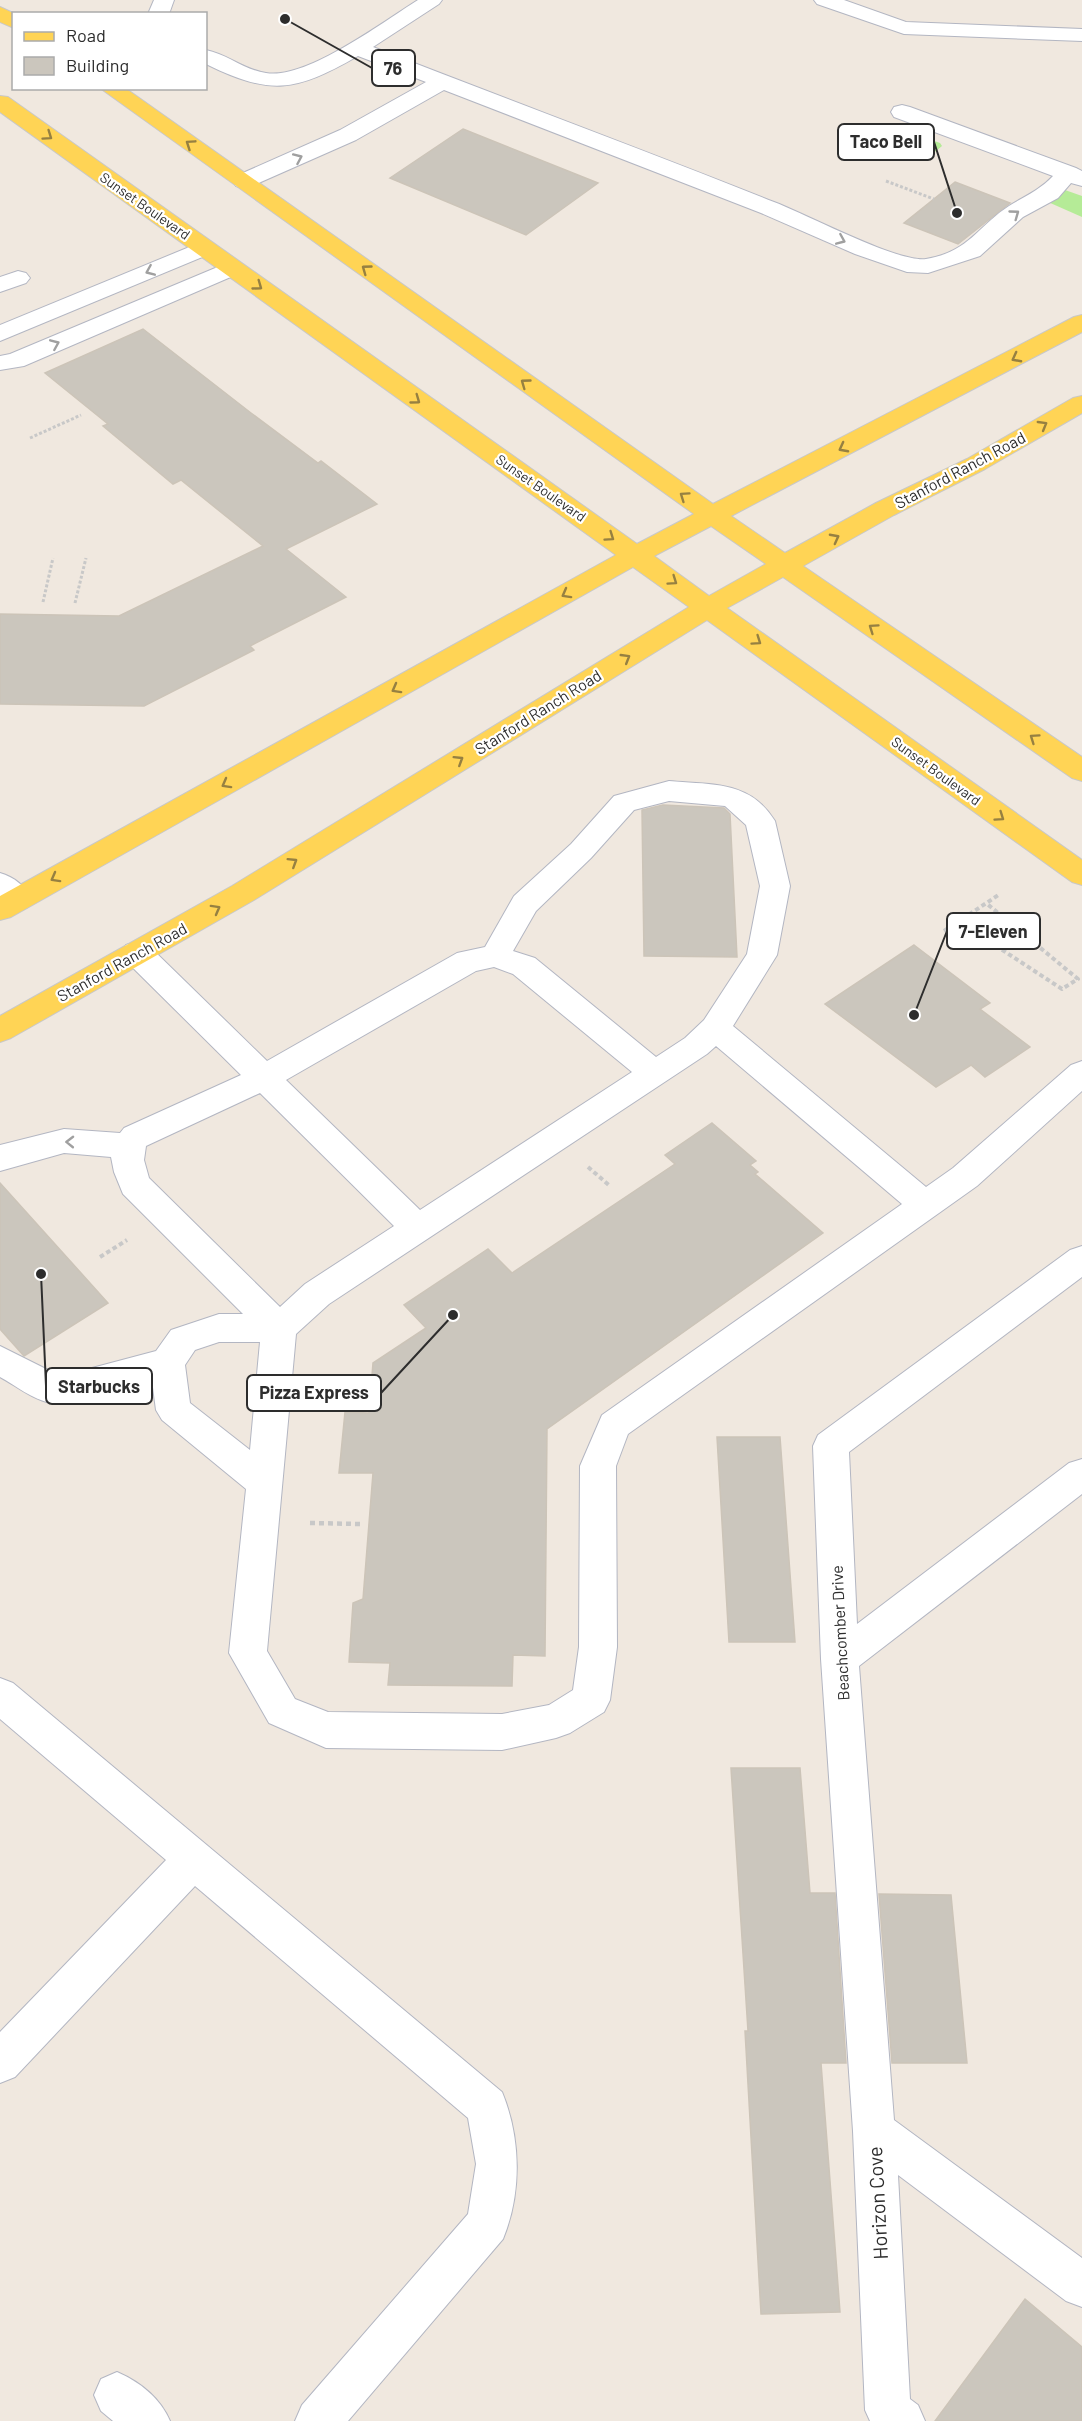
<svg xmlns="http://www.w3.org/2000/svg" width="1082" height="2421" font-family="Barlow,sans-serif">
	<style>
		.green { fill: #b5eb97 }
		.building { fill: #cbc6bd; stroke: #ccc4b8; stroke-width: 1.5 }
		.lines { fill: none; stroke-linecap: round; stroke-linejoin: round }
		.minor-casing { stroke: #b3b6c2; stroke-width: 2 }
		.major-casing { stroke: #c8c8c8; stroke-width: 2 }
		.path-far2 { stroke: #c8c8c8; stroke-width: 3; stroke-dasharray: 3 2; stroke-linecap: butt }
		.path-far1 { stroke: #c8c8c8; stroke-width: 4; stroke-dasharray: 4.5 3; stroke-linecap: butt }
		.path { stroke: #c8c8c8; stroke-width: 4.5; stroke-dasharray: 5 4; stroke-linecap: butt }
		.minor { fill: #fff; fill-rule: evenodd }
		.major { fill: #ffd455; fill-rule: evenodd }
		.oneway { stroke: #968041 }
		.oneway2 { stroke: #a0a0a0 }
		.labels { text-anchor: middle; stroke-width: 4.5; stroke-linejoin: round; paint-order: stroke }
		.far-street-label { font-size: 14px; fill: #2d2d2d; stroke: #fff }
		.street-label { font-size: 16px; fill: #2d2d2d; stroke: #fff }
		.near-street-label { font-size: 20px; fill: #2d2d2d; stroke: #fff }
		.leader { fill: none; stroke: #2d2d2d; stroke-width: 2 }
		.callout-dot { fill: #2d2d2d; stroke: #fff; stroke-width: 2 }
		.callout { fill: #fff; stroke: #2d2d2d; stroke-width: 2 }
		.callout-label { font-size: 18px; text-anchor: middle; font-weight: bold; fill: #2d2d2d }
	</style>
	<rect width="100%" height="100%" fill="#f0e8df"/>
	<g class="green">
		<polygon points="913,133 940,143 942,146 930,156 920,152 930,143 894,139 899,135"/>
		<polygon points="1065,190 1082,196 1082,217 1048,202"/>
	</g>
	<g class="building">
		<polygon points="463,129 598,183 526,235 390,178"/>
		<polygon points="955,182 1010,203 958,244 904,223"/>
		<polygon points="143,329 251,413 318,463 321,461 377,504 286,549 346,597 250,646 254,650 144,706 0,704 0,614 119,616 263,546 181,480 173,484 103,426 108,424 45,373"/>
		<polygon points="663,805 724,808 730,814 737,957 644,956 642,810"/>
		<polygon points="914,945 990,1003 980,1009 1030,1047 985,1077 971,1065 936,1087 825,1004"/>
		<polygon points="712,1123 756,1161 750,1165 758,1172 755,1174 823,1233 547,1429 545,1656 513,1655 512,1686 388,1685 390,1663 349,1662 353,1603 363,1599 373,1473 339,1473 345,1412 369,1413 373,1363 426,1328 404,1305 488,1249 512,1273 675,1164 665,1155"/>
		<polygon points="0,1183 108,1303 24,1356 0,1329"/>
		<polygon points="717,1437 780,1437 795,1642 729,1642"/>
		<polygon points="731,1768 800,1768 810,1893 835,1893 846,2063 821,2063 840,2312 761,2314 745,2031 748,2031"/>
		<polygon points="879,1894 951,1895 967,2063 892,2063"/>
		<polygon points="1025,2299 1082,2347 1082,2421 935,2421"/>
	</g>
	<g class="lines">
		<g class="minor-casing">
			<g id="minor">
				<polygon points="154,0 174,0 169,14 148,14"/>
				<path d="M418,0H442L439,4L373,47C506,99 641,149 774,202C806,214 898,263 926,259C969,252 978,226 1009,206C1025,196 1040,190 1053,176L894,117L891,112L894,107L902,105L910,107L1076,168L1082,171V186L1071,183L1058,198L1023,217L980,256L928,273L907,272L855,254L761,213L444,90L356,140L252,186L244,188L236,186L233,181L236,176L340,130L426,82L358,56C295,92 271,96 206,64V50C227,54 244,70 266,73C306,80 383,22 418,0Z"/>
				<polygon points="814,0 844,0 906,22 1082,29 1082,41 904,34 817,4"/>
				<polygon points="204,241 212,243 216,248 212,253 0,341 0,325"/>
				<polygon points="232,261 240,263 244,268 240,273 24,366 0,370 0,356 10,354"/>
				<polygon points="18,271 26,273 30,278 26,283 0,292 0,277"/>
				<path d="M669,781C711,785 750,780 775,821L790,886L777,955L733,1026L926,1187L953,1168L1071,1065L1082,1061V1091L977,1186L628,1434L616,1466L617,1647L610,1700L604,1712L570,1733L556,1738L502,1750L326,1748L269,1723L229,1653L246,1489L162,1420L156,1410L152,1380C131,1386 70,1406 51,1403C33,1400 15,1385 0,1377V1346L56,1374L92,1368L156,1351L171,1330L219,1314H243L123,1194L114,1172L111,1157L64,1153L0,1171V1145L64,1129L120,1133L124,1128L241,1075L126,961L122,953L126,945L137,942L148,945L267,1061L457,953L485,947L514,896L571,844L614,796ZM669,801L725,806L746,825L760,886L747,954L704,1020L685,1038L656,1057L535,958L513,951L536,911L591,858L634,810ZM494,967L513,974L632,1072L420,1210L286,1080L476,971ZM716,1046L902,1204L602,1415L580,1466L579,1647L573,1690L549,1705L502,1714L328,1712L295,1699L267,1651L296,1334L329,1304L707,1054ZM260,1093L394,1226L305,1284L280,1307L149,1178L144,1160L146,1146ZM219,1342H260L250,1450L190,1403L185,1365L195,1350Z"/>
				<path d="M0,873C14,877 25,886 32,899L28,907C16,910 9,909 0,900Z"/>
				<polygon points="1082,1246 1082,1277 849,1452 857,1624 1069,1463 1082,1459 1082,1494 859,1666 894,2120 1082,2258 1082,2307 1066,2301 898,2175 910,2399 918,2405 925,2421 870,2421 865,2410 853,2131 821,1659 813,1446 818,1435 1070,1250"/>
				<path d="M0,1678L13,1683L502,2092C521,2138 522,2193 503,2239L348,2421H295L302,2405L468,2214L476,2164L468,2118L195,1886L15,2077L0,2083V2032L166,1860L0,1719Z"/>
				<path d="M117,2372C140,2382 160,2398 170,2421H113L101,2411L94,2395L101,2379Z"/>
			</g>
		</g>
		<g class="major-casing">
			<g id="major">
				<polygon points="0,7 15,14 14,28 0,22"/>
				<path d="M100,88H125L713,504L1074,317L1082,315V332L731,516L785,553L876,503L967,459L1073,398L1082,396V413L985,469L894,515L803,566L1082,757V781L1072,778L783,577L727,608L1082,860V885L1072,882L707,620L254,900L11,1038L0,1042V1016L232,886L689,607L633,567L11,917L0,920V896L616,555L0,112V96L8,97L637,544L694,514ZM711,526L766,564L709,596L654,556Z"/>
			</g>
		</g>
		<g class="path-far2">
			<polyline points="886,181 934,199"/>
			<polyline points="30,438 81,415"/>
			<polyline points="43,602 53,558"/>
			<polyline points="75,603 86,558"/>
		</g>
		<g class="path-far1">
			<polyline points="958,921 1062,989 1078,979 986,903"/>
			<polyline points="944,931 1000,894"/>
			<polyline points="588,1167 610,1186"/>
			<polyline points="100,1257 127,1240"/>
		</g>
		<polyline class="path" points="310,1523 360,1524"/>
		<use href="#minor" class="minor"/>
		<use href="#major" class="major"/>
	</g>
	<defs><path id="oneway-chevron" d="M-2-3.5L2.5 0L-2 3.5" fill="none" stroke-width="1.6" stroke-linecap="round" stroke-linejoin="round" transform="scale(1.5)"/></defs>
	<g class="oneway">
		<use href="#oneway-chevron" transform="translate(48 136) rotate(35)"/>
		<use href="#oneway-chevron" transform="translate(190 144) rotate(-146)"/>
		<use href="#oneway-chevron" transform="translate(366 269) rotate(-144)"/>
		<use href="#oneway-chevron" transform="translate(258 286) rotate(36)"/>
		<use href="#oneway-chevron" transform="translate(1016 358) rotate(152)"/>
		<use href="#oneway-chevron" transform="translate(525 383) rotate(-144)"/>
		<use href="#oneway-chevron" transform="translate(416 400) rotate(36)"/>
		<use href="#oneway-chevron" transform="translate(1043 425) rotate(-30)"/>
		<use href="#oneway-chevron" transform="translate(843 448) rotate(152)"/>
		<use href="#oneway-chevron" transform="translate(684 496) rotate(-145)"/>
		<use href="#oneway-chevron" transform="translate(610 537) rotate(35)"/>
		<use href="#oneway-chevron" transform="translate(835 538) rotate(-28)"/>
		<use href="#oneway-chevron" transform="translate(673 581) rotate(35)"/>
		<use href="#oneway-chevron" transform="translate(566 594) rotate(151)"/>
		<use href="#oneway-chevron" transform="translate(873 628) rotate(-145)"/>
		<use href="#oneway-chevron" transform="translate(757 641) rotate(35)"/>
		<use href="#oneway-chevron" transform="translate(626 658) rotate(-31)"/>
		<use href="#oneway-chevron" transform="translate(396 689) rotate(151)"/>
		<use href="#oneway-chevron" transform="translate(1034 738) rotate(-145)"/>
		<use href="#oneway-chevron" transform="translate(459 760) rotate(-32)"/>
		<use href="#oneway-chevron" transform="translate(226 784) rotate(151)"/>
		<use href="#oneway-chevron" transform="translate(1000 817) rotate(35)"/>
		<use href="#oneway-chevron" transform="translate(293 862) rotate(-32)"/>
		<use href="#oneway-chevron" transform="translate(55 878) rotate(151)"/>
		<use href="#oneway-chevron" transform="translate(216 909) rotate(-29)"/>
	</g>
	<g class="oneway2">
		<use href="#oneway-chevron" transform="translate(298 158) rotate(-24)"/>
		<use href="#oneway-chevron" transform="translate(1015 214) rotate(-36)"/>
		<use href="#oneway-chevron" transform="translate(841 240) rotate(23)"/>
		<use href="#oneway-chevron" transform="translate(150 271) rotate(157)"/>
		<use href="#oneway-chevron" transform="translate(55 344) rotate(-23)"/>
		<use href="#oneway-chevron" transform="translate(70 1142) rotate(-179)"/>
	</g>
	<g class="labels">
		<g class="far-street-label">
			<text transform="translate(145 206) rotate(35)" y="5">Sunset Boulevard</text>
			<text transform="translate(541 488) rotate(35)" y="5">Sunset Boulevard</text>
			<text transform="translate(936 771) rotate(36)" y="5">Sunset Boulevard</text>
		</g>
		<g class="street-label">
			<text transform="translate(960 470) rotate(-28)" y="6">Stanford Ranch Road</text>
			<text transform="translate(538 712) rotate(-32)" y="6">Stanford Ranch Road</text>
			<text transform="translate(122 962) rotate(-29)" y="6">Stanford Ranch Road</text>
			<text transform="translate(840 1633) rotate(-93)" y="6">Beachcomber Drive</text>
		</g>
		<g class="near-street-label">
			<text transform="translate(878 2203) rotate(-93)" y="7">Horizon Cove</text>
		</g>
	</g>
	<path class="leader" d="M285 19L372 68M957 213L934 142M914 1015L947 931M41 1274L46 1386M453 1315L381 1393"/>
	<g class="callout-dot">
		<circle cx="285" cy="19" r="6"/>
		<circle cx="957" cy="213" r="6"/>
		<circle cx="914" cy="1015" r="6"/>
		<circle cx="41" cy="1274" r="6"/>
		<circle cx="453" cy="1315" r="6"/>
	</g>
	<g class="callout">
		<rect x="372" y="50" width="43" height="36" rx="6"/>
		<rect x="838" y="124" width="96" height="36" rx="6"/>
		<rect x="947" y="913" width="93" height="36" rx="6"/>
		<rect x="46" y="1368" width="106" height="36" rx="6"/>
		<rect x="247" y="1375" width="134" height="36" rx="6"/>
	</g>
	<g class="callout-label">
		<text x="393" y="75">76</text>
		<text x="886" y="148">Taco Bell</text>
		<text x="993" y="938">7-Eleven</text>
		<text x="99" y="1393">Starbucks</text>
		<text x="314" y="1399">Pizza Express</text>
	</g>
	<rect x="12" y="12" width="195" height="78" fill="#ffffff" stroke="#ababab" stroke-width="1.5"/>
	<rect x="24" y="32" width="30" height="9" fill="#ffd455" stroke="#ababab" stroke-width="1.5"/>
	<text x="66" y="42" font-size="18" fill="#2d2d2d">Road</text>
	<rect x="24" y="57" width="30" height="18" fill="#cbc6bd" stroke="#ababab" stroke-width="1.5"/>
	<text x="66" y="72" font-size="18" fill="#2d2d2d">Building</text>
</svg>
